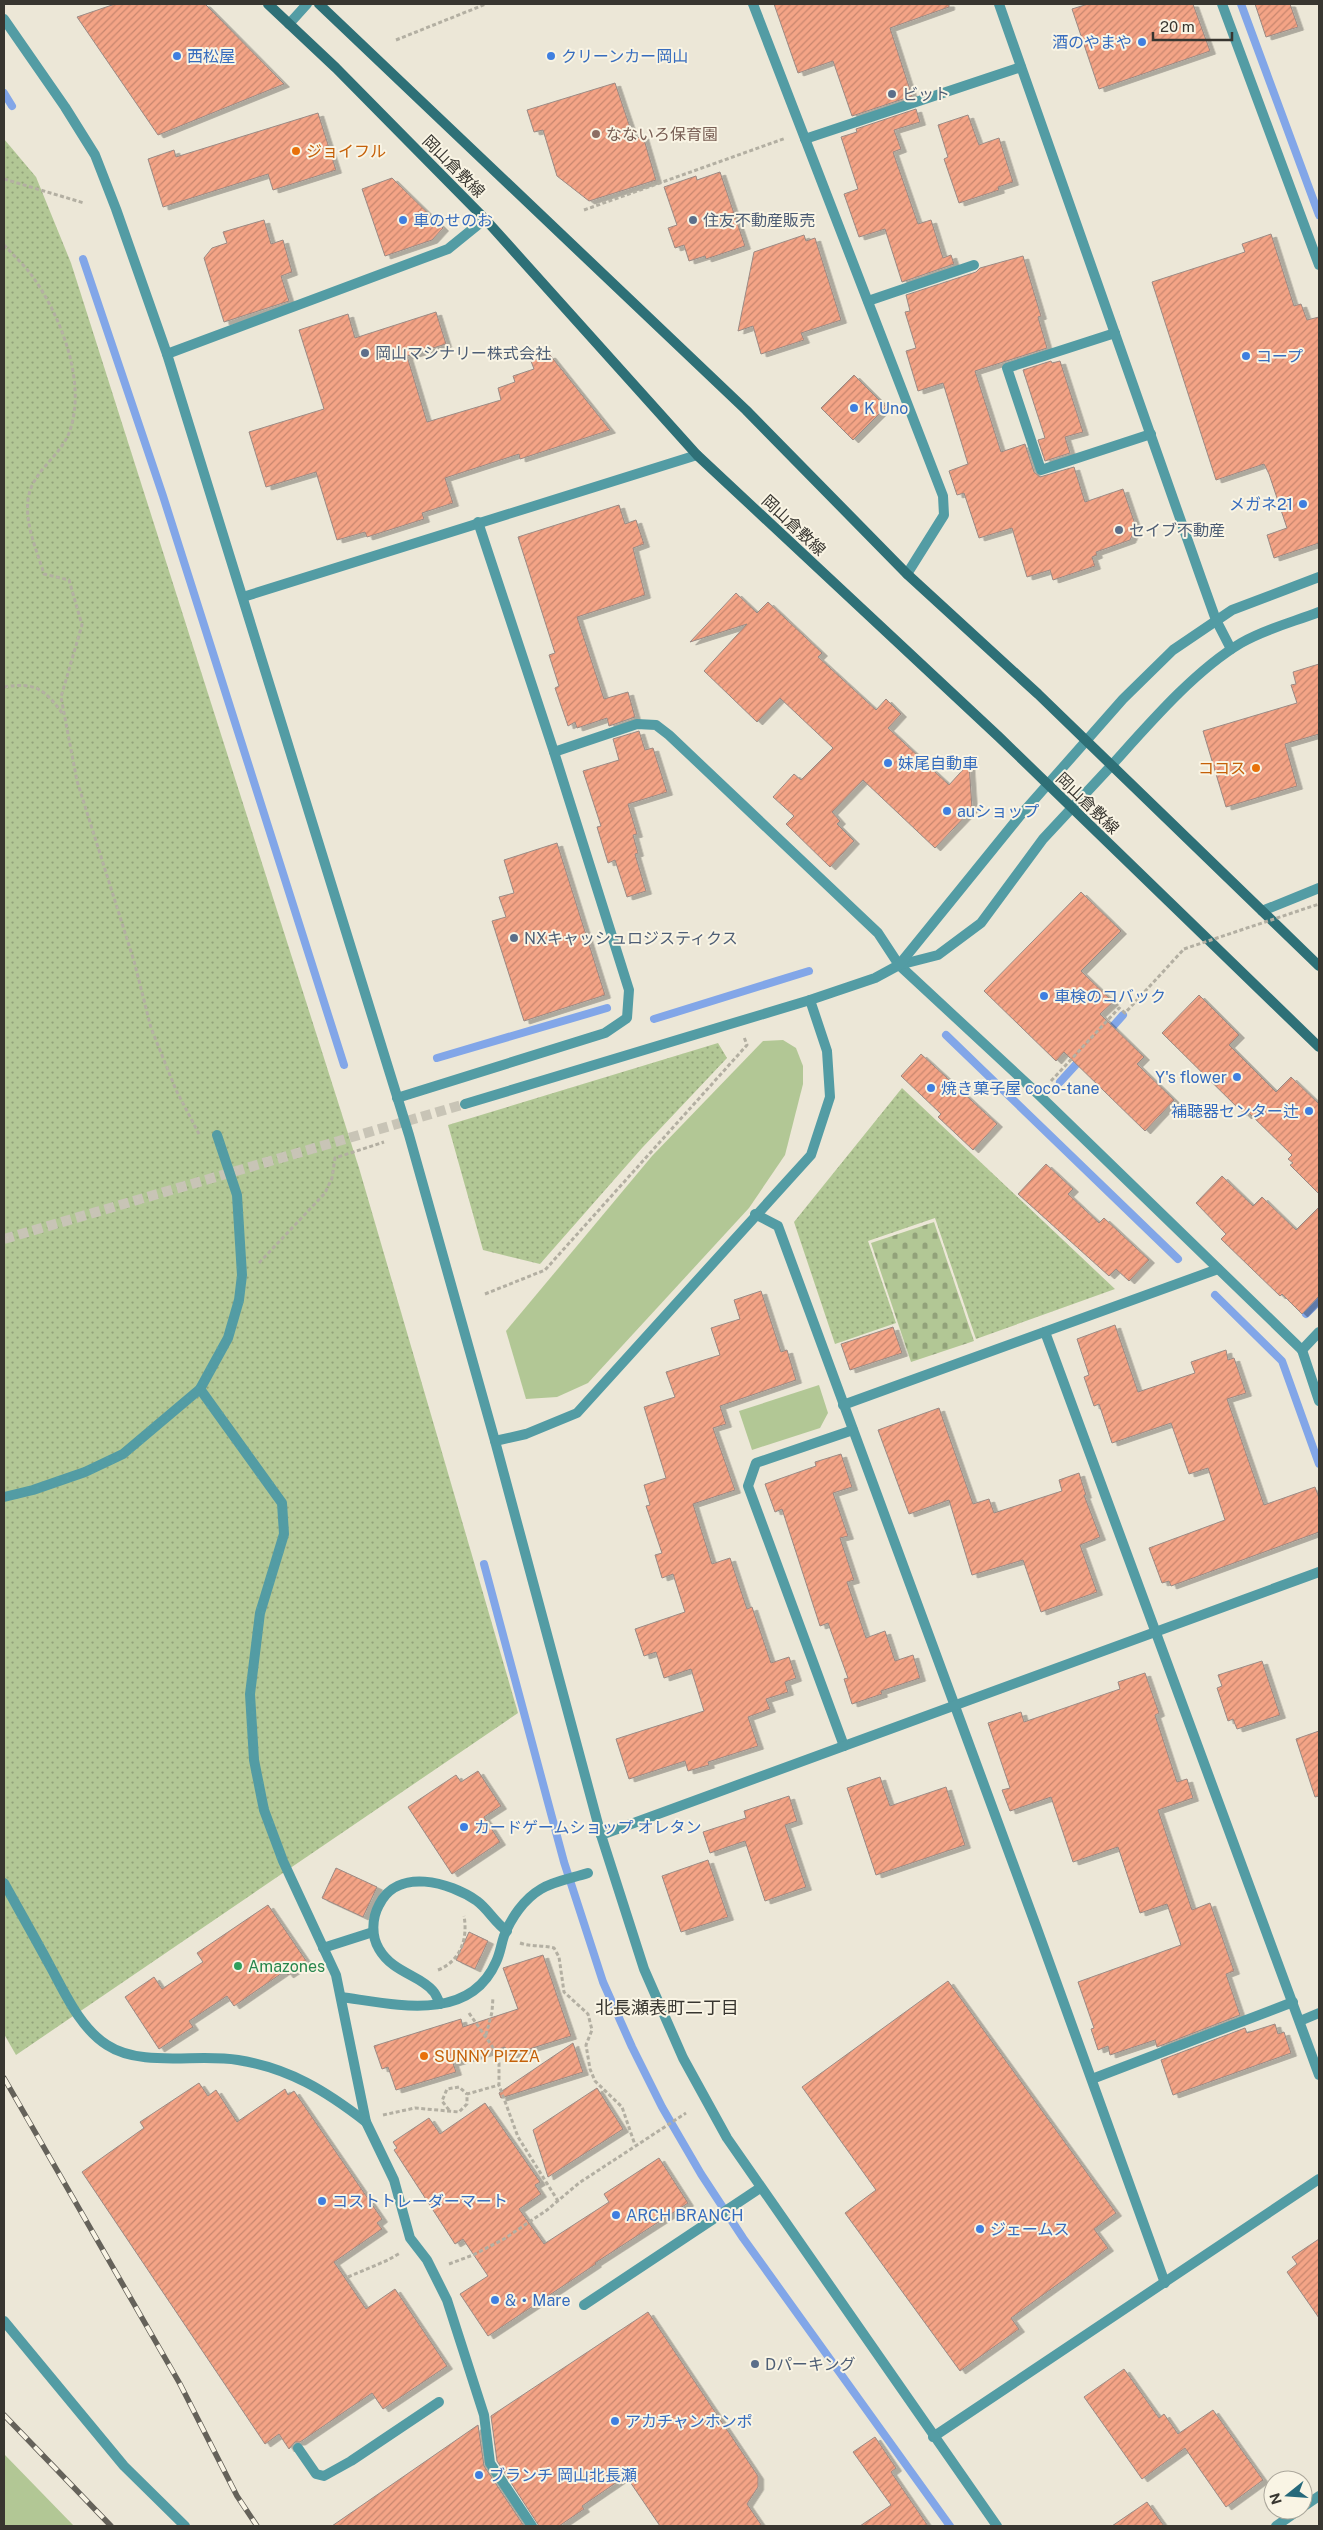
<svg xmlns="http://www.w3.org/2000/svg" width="1323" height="2530" font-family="'Public Sans','Noto Sans JP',sans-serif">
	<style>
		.grass { fill: #b2c795 }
		.cemetery { fill: url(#cemetery-stones) }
		.park { fill: url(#park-dots) }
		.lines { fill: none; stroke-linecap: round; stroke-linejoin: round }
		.stream { stroke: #82a6e8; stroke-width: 8 }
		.building { fill: url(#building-hatch); stroke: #9b8a84; filter: url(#shadow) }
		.minor-tunnel { stroke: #c8c4b6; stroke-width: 10; stroke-dasharray: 10 5; stroke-linecap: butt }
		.path { stroke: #b3afa2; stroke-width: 3; stroke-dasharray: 4 2.5; stroke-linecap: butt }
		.service { stroke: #539ca4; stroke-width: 10 }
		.pedestrian { stroke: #539ca4; stroke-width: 10 }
		.minor { stroke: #539ca4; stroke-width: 10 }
		.tertiary { stroke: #539ca4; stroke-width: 10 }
		.secondary { stroke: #2e7077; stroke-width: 10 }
		.rail-casing { stroke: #65625a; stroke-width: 5.5 }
		.rail { stroke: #f9f4e4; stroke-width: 4; stroke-dasharray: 11; stroke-linecap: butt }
		.path-bridge { stroke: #b3afa2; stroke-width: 3; stroke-dasharray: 4 2.5; stroke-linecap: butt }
		.shop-dot { fill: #3f7fe0; stroke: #f9f4e4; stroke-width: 2 }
		.service-dot { fill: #5c6f8a; stroke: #f9f4e4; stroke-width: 2 }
		.education-dot { fill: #8d6e63; stroke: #f9f4e4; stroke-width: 2 }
		.food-dot { fill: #e8710a; stroke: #f9f4e4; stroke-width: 2 }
		.leisure-dot { fill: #2e9e5b; stroke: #f9f4e4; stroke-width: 2 }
		.labels { text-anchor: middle; stroke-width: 4; stroke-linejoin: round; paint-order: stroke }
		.shop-label { font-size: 16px; fill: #366cbe; stroke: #f9f4e4; text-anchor: start }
		.service-label { font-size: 16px; fill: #4e5e75; stroke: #f9f4e4; text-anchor: start }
		.education-label { font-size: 16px; fill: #785e54; stroke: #f9f4e4; text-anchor: start }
		.food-label { font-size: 16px; fill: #c56008; stroke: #f9f4e4; text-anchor: start }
		.street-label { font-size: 16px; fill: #383630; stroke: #f9f4e4 }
		.leisure-label { font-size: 16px; fill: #27864d; stroke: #f9f4e4; text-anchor: start }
		.neighbourhood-label { font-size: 18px; fill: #383630; stroke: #f9f4e4 }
	</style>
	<defs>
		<pattern id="cemetery-stones" width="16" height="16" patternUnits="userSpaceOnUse" patternTransform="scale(1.25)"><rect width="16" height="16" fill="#b2c795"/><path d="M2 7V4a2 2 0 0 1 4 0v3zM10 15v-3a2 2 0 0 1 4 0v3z" fill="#92a27a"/></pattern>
		<pattern id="park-dots" width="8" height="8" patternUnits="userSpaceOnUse" patternTransform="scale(1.25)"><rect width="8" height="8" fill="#b2c795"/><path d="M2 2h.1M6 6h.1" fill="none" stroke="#92a27a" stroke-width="1.8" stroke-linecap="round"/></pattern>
		<pattern id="building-hatch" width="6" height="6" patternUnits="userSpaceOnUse" patternTransform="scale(1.25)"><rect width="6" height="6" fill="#f4a486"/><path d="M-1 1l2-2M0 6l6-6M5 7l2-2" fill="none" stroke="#c7866e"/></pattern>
		<filter id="shadow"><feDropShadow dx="5.5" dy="3" stdDeviation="0" flood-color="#0004"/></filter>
	</defs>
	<rect width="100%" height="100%" fill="#ece7d7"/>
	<g class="grass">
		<polygon points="783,1040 796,1048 803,1066 803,1084 785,1155 749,1208 588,1383 557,1397 526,1399 506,1331 652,1156 763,1041"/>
		<polygon points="819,1385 828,1413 820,1428 752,1450 739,1411"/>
		<polygon points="4,2454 74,2526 4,2526"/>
	</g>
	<polygon class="cemetery" points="934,1222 974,1341 911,1362 871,1243"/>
	<g class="park">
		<polygon points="4,139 36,177 71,263 359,1168 518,1713 16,2055 4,2034"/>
		<polygon points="718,1043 727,1058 642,1148 540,1264 483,1250 448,1125"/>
		<polygon points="902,1088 1115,1289 976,1339 935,1218 868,1241 896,1323 835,1344 794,1222"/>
	</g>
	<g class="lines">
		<g class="stream">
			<polyline points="1241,4 1319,215"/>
			<polyline points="4,93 12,106"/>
			<polyline points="83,259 163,496 344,1065"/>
			<polyline points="654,1019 809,971"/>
			<polyline points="1106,1034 1123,1015"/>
			<polyline points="946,1035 1178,1259"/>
			<polyline points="437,1058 607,1008"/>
			<polyline points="1060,1082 1082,1058"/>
			<polyline points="1215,1295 1282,1361 1319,1464"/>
			<polyline points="1306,1314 1319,1301"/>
			<polyline points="484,1564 564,1862 603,1982 632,2047 662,2107 701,2174 743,2238 950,2526"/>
		</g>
	</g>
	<g class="building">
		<polygon points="115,4 205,4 284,84 158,135 77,17"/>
		<polygon points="774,4 949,4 949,7 890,28 912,96 852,116 833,61 798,73"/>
		<polygon points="1088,4 1193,4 1210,51 1099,89 1072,9"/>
		<polygon points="1255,4 1290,4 1298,27 1266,37"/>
		<polygon points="615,83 634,139 643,136 656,180 589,201 557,176 543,130 534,132 527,110"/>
		<polygon points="916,109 920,122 894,130 901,149 893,152 918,224 931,220 943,258 951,255 954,264 902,282 885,229 859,237 844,194 858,189 841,137 857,132 856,129"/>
		<polygon points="318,113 336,170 273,190 268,174 163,207 148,159 174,150 176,157"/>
		<polygon points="968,115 979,145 999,138 1013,182 998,187 999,190 959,203 944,159 948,157 938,125"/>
		<polygon points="720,172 745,246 706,259 705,256 689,261 684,245 675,248 668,228 677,225 664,187 696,176 697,180"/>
		<polygon points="392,178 443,228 432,240 385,256 362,189"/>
		<polygon points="264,220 271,244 283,240 292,272 281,276 289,301 224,322 204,258 212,248 227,243 223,232"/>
		<polygon points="1271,234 1294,306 1301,304 1307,320 1319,317 1319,543 1274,558 1267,535 1287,528 1269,474 1264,464 1216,480 1152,282 1245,252 1242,244"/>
		<polygon points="804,235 806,241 815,238 841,320 801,333 804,340 761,354 753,326 738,331 754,252"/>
		<polygon points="1023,256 1041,316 1038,317 1047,348 975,371 1001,452 1025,444 1034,472 1040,477 1074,467 1085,502 1123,489 1136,527 1130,540 1096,552 1097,555 1092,557 1095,566 1053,580 1050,570 1027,577 1012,528 979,538 964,493 957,495 949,471 968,464 943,383 918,391 906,351 916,348 905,312 910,311 906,295 976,272 980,268"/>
		<polygon points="436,312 446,344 407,356 427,422 501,400 498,388 515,382 513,376 534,369 531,361 550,355 610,430 520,459 519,454 445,478 453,503 422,513 424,519 367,537 365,532 337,540 316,472 266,487 249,432 324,409 299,330 348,314 355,338"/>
		<polygon points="1051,361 1052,363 1060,361 1083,432 1065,437 1070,453 1045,461 1038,440 1045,438 1023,370"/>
		<polygon points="854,375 886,407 853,440 821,408"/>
		<polygon points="619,505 625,524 636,520 644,544 633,548 645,595 577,617 604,699 628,692 635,717 609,726 607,718 577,728 575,722 568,726 555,688 559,686 549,655 555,653 518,537"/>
		<polygon points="736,593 757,613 768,602 822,653 818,657 876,710 886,699 901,714 888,728 949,785 969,763 972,809 935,848 863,780 832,812 840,821 837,824 854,841 830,867 786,824 794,816 773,797 794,774 801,780 833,748 780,698 757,722 704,671 747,624 690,642"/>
		<polygon points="1319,664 1319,734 1285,744 1297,786 1226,807 1203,731 1297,703 1291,685 1296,684 1293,672"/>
		<polygon points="639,731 645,750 653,748 667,792 628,804 637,834 633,835 638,853 635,854 646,891 627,897 615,860 608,863 597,827 601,826 583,771 619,760 613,739"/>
		<polygon points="557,843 605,995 524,1021 492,921 506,917 499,897 514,893 504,860"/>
		<polygon points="1081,892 1121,931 1081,971 1113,1002 1100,1014 1144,1057 1137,1064 1174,1100 1145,1131 1064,1052 1056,1061 984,991"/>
		<polygon points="1199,995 1239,1035 1229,1045 1276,1092 1291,1077 1319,1104 1319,1194 1290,1165 1293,1163 1288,1159 1292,1155 1249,1113 1246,1116 1162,1033"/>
		<polygon points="921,1054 997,1124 973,1150 938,1117 941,1114 901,1076"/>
		<polygon points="1046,1164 1073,1189 1068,1194 1099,1223 1104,1218 1149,1260 1129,1281 1116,1269 1109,1276 1018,1194"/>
		<polygon points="1222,1176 1253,1206 1262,1197 1296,1230 1319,1207 1319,1296 1302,1314 1282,1294 1280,1296 1221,1239 1226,1234 1196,1203"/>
		<polygon points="761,1291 781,1352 787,1350 796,1380 720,1406 726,1424 713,1428 735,1490 693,1504 712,1564 730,1558 747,1609 752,1607 771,1663 789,1657 796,1678 785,1682 788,1692 766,1699 770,1709 748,1717 758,1746 708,1762 709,1765 688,1771 685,1761 629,1779 616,1739 704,1711 691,1669 664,1678 656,1652 644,1656 635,1629 685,1612 673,1574 662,1578 655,1555 662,1553 646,1506 650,1505 644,1485 666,1478 644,1407 675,1397 666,1372 720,1355 711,1328 740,1319 734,1300"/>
		<polygon points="1115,1325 1138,1392 1195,1373 1191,1362 1226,1350 1228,1360 1234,1358 1246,1393 1227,1399 1264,1505 1315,1487 1319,1498 1319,1532 1171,1586 1169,1581 1162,1583 1149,1548 1225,1520 1208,1468 1189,1474 1171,1423 1112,1443 1099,1404 1094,1406 1084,1377 1089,1375 1077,1339"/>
		<polygon points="893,1327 902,1353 850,1370 841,1344"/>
		<polygon points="939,1408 973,1504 989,1499 994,1513 1062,1491 1059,1480 1079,1473 1086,1495 1084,1495 1100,1537 1080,1545 1097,1592 1041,1612 1023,1560 972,1575 949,1500 909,1514 878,1430"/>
		<polygon points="841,1454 852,1487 833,1493 848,1536 840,1538 854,1580 847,1582 866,1638 885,1631 895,1661 913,1655 920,1678 881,1691 882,1694 852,1704 844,1679 848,1678 828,1623 820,1626 782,1509 775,1512 765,1484 816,1466 815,1462"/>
		<polygon points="1262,1661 1280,1715 1237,1729 1233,1719 1228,1721 1217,1688 1222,1686 1218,1675"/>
		<polygon points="1145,1673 1159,1713 1155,1715 1177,1782 1187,1779 1193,1798 1158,1810 1192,1910 1210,1903 1234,1971 1226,1974 1240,2015 1157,2047 1155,2040 1110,2055 1108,2046 1098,2050 1091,2029 1094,2028 1078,1982 1181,1945 1167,1904 1140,1913 1118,1847 1073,1862 1051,1797 1010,1811 1002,1790 1010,1788 988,1723 1021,1712 1024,1722 1120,1689 1118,1682"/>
		<polygon points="1319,1731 1319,1796 1315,1797 1296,1739"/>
		<polygon points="478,1771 501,1806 484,1817 500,1842 452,1874 408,1807 456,1775 461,1782"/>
		<polygon points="880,1777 890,1806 946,1787 965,1845 876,1875 847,1788"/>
		<polygon points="789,1796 797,1821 785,1825 806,1887 765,1901 745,1841 710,1853 703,1832 746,1818 744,1811"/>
		<polygon points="708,1860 728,1917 681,1932 662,1876"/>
		<polygon points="336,1868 377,1887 363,1917 322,1898"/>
		<polygon points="268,1905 307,1962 288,1975 285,1971 234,2006 227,1996 189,2021 193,2027 159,2049 125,1997 154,1977 162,1989 203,1962 197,1953"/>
		<polygon points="469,1932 488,1941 475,1969 456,1960"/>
		<polygon points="543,1955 571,2036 507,2056 505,2047 453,2063 456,2072 396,2090 388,2067 382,2069 374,2046 461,2019 463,2027 518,2009 503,1968"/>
		<polygon points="948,1981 1116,2213 1094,2229 1108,2248 1011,2318 1019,2329 960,2371 845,2213 876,2190 802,2087"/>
		<polygon points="1275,2024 1278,2034 1284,2032 1291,2053 1173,2095 1161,2060 1245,2028 1247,2033"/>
		<polygon points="573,2043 583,2072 501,2098 499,2093"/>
		<polygon points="199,2083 208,2096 216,2090 237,2122 285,2089 288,2095 294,2091 382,2219 377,2223 382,2229 334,2262 366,2309 395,2289 447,2366 383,2409 372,2393 300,2442 295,2442 289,2449 279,2434 265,2444 82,2172 144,2128 140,2122"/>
		<polygon points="597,2088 623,2129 548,2177 533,2130"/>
		<polygon points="485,2103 540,2182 535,2185 541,2194 519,2209 544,2244 609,2202 604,2194 659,2158 688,2203 595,2263 596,2264 488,2336 460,2294 488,2276 463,2239 455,2244 394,2150 397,2148 393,2142 429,2118 440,2134"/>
		<polygon points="1319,2239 1319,2318 1287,2272 1297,2264 1292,2257"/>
		<polygon points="648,2312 758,2476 758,2487 747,2504 762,2526 660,2526 626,2476 582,2506 584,2509 559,2526 539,2526 497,2461 491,2416"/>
		<polygon points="1124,2369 1159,2418 1164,2414 1178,2434 1213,2410 1263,2480 1226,2507 1185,2448 1142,2479 1084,2397"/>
		<polygon points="478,2425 484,2466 524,2526 332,2526"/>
		<polygon points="875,2437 896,2468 891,2472 928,2526 860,2526 891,2505 853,2452"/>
		<polygon points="1147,2502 1164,2526 1112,2526"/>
	</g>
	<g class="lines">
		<polyline class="minor-tunnel" points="4,1239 465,1104"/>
		<g class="path">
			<polyline points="396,40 486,4"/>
			<polyline points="4,179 84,203"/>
			<polyline points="584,210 786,138"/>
			<path d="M4,245C12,254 22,263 30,273C60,313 88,383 69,433C59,458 31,472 28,500C25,525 37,551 44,574L69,580L82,625L61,697L77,781L134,961L151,1028L176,1090L199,1134"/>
			<path d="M4,687C36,682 44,689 63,714"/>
			<polyline points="1051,1081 1119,1008 1125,1013 1184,949"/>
			<polyline points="259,1263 325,1193 332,1178 335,1158 384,1142"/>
			<polyline points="485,1294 545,1270 747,1045 744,1037"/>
			<path d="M520,1943C532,1947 542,1945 554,1948L559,1957L564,1992L588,2014L592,2030L586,2045L590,2069L595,2081L622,2107L635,2145"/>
			<path d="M438,1970C461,1961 468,1938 464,1916"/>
			<polyline points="469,2013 494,2049 499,2063 499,2085 518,2137 558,2201"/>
			<polyline points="486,2035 492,2012 493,1997"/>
			<polyline points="449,2110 442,2101 447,2089 459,2087 467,2094"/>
			<polyline points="383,2115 415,2108 459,2112 467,2104 467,2094 499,2085"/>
			<polyline points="449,2264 473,2255 504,2239 547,2210 579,2183 686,2113"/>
			<polyline points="348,2277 388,2260 400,2253"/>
		</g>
		<g class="service">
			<polyline points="289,24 307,4"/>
			<polyline points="868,301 974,265"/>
			<polyline points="1115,333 1007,368 1041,470 1151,434"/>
			<polyline points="584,2305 760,2188"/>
			<polyline points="4,2321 124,2466 185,2526"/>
			<polyline points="298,2448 316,2474 324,2476 351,2461 439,2402"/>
		</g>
		<g class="pedestrian">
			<polyline points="200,1389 282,1503 284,1534 260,1613 250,1694 254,1760 264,1810 283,1861 336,1975 366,2122 394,2180 410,2238 427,2260 447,2300 484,2415 490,2463 532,2526"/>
			<polyline points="4,1497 33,1490 85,1472 123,1454 200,1389 228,1338 239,1300 242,1275 237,1195 217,1135"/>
			<path d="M4,1883C19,1910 35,1938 50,1966C65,1993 80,2028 107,2045C142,2068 198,2053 238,2060C289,2068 326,2091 366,2122"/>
			<polyline points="323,1948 373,1932"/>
			<path d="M341,1997C393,2004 469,2024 496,1962C500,1954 501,1945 504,1936C511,1918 524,1899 541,1889C554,1881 573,1878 588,1873"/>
			<path d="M440,2004C438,2000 436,1994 433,1991C420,1975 393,1973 379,1949C371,1936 372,1918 379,1905C397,1867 450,1882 477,1901C489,1910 495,1923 507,1931"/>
		</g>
		<g class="minor">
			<polyline points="753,4 943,496 944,515 907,574"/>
			<polyline points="1222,4 1319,265"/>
			<polyline points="805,139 1021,67"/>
			<polyline points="167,354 448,249 485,219"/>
			<polyline points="243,597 697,455"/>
			<polyline points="554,752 637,724 656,725 669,735 878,933 899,965 1038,1094 1302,1350 1319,1401"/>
			<polyline points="1262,911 1319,888"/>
			<polyline points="899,965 938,955 981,923 1043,839 1111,766"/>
			<polyline points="397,1098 605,1033 627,1018 629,990 554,752 478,522"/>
			<polyline points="465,1104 810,1000"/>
			<polyline points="755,1214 778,1226 1036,1926 1165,2283"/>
			<polyline points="1045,1332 1319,2075"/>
			<polyline points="1302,1350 1319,1332"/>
			<polyline points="843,1405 1218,1269"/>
			<polyline points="844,1746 748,1486 756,1463 853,1430"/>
			<polyline points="1300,2021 1319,2013"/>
			<polyline points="1092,2079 1293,2002"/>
			<polyline points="933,2437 1319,2179"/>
		</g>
		<g class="tertiary">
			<polyline points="999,4 1201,578 1216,620 1231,649"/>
			<polyline points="4,19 65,107 95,155 116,209 167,354 409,1135 495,1441 601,1835 644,1969 683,2058 727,2138 997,2526"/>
			<path d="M1111,766C1148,725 1194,671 1241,643C1265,629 1293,622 1319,612"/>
			<polyline points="495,1441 526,1434 577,1413 811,1155 830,1097 827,1051 810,1000 875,978 899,965 1019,817 1123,699 1173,650 1232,610 1319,577"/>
			<polyline points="601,1835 1319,1572"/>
			<polyline points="1303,2507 1319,2496"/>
			<polyline points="1276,2526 1299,2510"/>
		</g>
		<g class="secondary">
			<polyline points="268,4 336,68 485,219 697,455 999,737 1319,1047"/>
			<polyline points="319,4 746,410 907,574 1038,694 1319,966"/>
		</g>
		<g class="rail-casing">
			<g id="rail">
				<polyline points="4,2078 180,2384 237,2496 257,2526"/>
				<polyline points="4,2415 111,2526"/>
			</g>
		</g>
		<use href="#rail" class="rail"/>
		<polyline class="path-bridge" points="1184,949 1319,904"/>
	</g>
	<g class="shop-dot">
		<circle cx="1142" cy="42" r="5"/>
		<circle cx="177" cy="56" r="5"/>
		<circle cx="551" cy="56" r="5"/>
		<circle cx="403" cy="220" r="5"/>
		<circle cx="1246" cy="356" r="5"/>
		<circle cx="854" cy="408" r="5"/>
		<circle cx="1303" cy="504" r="5"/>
		<circle cx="888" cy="763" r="5"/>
		<circle cx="947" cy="811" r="5"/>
		<circle cx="1044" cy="996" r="5"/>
		<circle cx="1237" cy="1077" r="5"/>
		<circle cx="931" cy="1088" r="5"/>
		<circle cx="1309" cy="1111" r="5"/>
		<circle cx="464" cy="1827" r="5"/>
		<circle cx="322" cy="2201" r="5"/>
		<circle cx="616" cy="2215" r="5"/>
		<circle cx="980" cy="2229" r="5"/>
		<circle cx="495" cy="2300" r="5"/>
		<circle cx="615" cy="2421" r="5"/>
		<circle cx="479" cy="2475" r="5"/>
	</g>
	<g class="service-dot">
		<circle cx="892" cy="94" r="5"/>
		<circle cx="693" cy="220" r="5"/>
		<circle cx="365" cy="353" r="5"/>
		<circle cx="1119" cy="530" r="5"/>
		<circle cx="514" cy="938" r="5"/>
		<circle cx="755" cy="2364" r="5"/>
	</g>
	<circle class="education-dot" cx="596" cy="134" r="5"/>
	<g class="food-dot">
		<circle cx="296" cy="151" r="5"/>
		<circle cx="1256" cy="768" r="5"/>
		<circle cx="424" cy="2056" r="5"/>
	</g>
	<circle class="leisure-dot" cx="238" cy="1966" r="5"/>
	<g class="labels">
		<g class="shop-label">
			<text x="1132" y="48" text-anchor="end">酒のやまや</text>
			<text x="187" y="62">西松屋</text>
			<text x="561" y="62">クリーンカー岡山</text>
			<text x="413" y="226">車のせのお</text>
			<text x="1256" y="362">コープ</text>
			<text x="864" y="414">K Uno</text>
			<text x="1293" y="510" text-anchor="end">メガネ21</text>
			<text x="898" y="769">妹尾自動車</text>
			<text x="957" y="817">auショップ</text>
			<text x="1054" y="1002">車検のコバック</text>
			<text x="1227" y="1083" text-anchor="end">Y's flower</text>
			<text x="941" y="1094">焼き菓子屋 coco-tane</text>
			<text x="1299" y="1117" text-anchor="end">補聴器センター辻</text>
			<text x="474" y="1833">カードゲームショップ オレタン</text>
			<text x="332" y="2207">コストトレーダーマート</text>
			<text x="626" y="2221">ARCH BRANCH</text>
			<text x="990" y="2235">ジェームス</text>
			<text x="505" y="2306">&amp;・Mare</text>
			<text x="625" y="2427">アカチャンホンポ</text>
			<text x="489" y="2481">ブランチ 岡山北長瀬</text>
		</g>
		<g class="service-label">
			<text x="902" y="100">ビット</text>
			<text x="703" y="226">住友不動産販売</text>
			<text x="375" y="359">岡山マシナリー株式会社</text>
			<text x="1129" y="536">セイブ不動産</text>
			<text x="524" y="944">NXキャッシュロジスティクス</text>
			<text x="765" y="2370">Dパーキング</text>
		</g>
		<g class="education-label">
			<text x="606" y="140">なないろ保育園</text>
		</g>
		<g class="food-label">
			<text x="306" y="157">ジョイフル</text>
			<text x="1246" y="774" text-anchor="end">ココス</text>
			<text x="434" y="2062">SUNNY PIZZA</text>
		</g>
		<g class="street-label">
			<text transform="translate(454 166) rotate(45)" y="6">岡山倉敷線</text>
			<text transform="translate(794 525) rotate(43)" y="6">岡山倉敷線</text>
			<text transform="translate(1088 803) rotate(44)" y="6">岡山倉敷線</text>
		</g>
		<g class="leisure-label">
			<text x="248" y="1972">Amazones</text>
		</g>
		<g class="neighbourhood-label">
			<text x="667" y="2014">北長瀬表町二丁目</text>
		</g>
	</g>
	<rect width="1323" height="2530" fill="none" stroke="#383630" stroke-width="10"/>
	<g transform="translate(1288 2495) rotate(253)"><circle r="24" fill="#f9f4e4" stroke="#aca89c"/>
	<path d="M0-4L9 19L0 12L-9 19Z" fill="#25687a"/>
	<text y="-8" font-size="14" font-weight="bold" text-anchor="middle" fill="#383630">N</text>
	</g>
	<path d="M1153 32v8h79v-8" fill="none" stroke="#383630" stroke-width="2.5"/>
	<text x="1160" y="32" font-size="15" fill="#383630" stroke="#f9f4e4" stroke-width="4" paint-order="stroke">20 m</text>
</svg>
